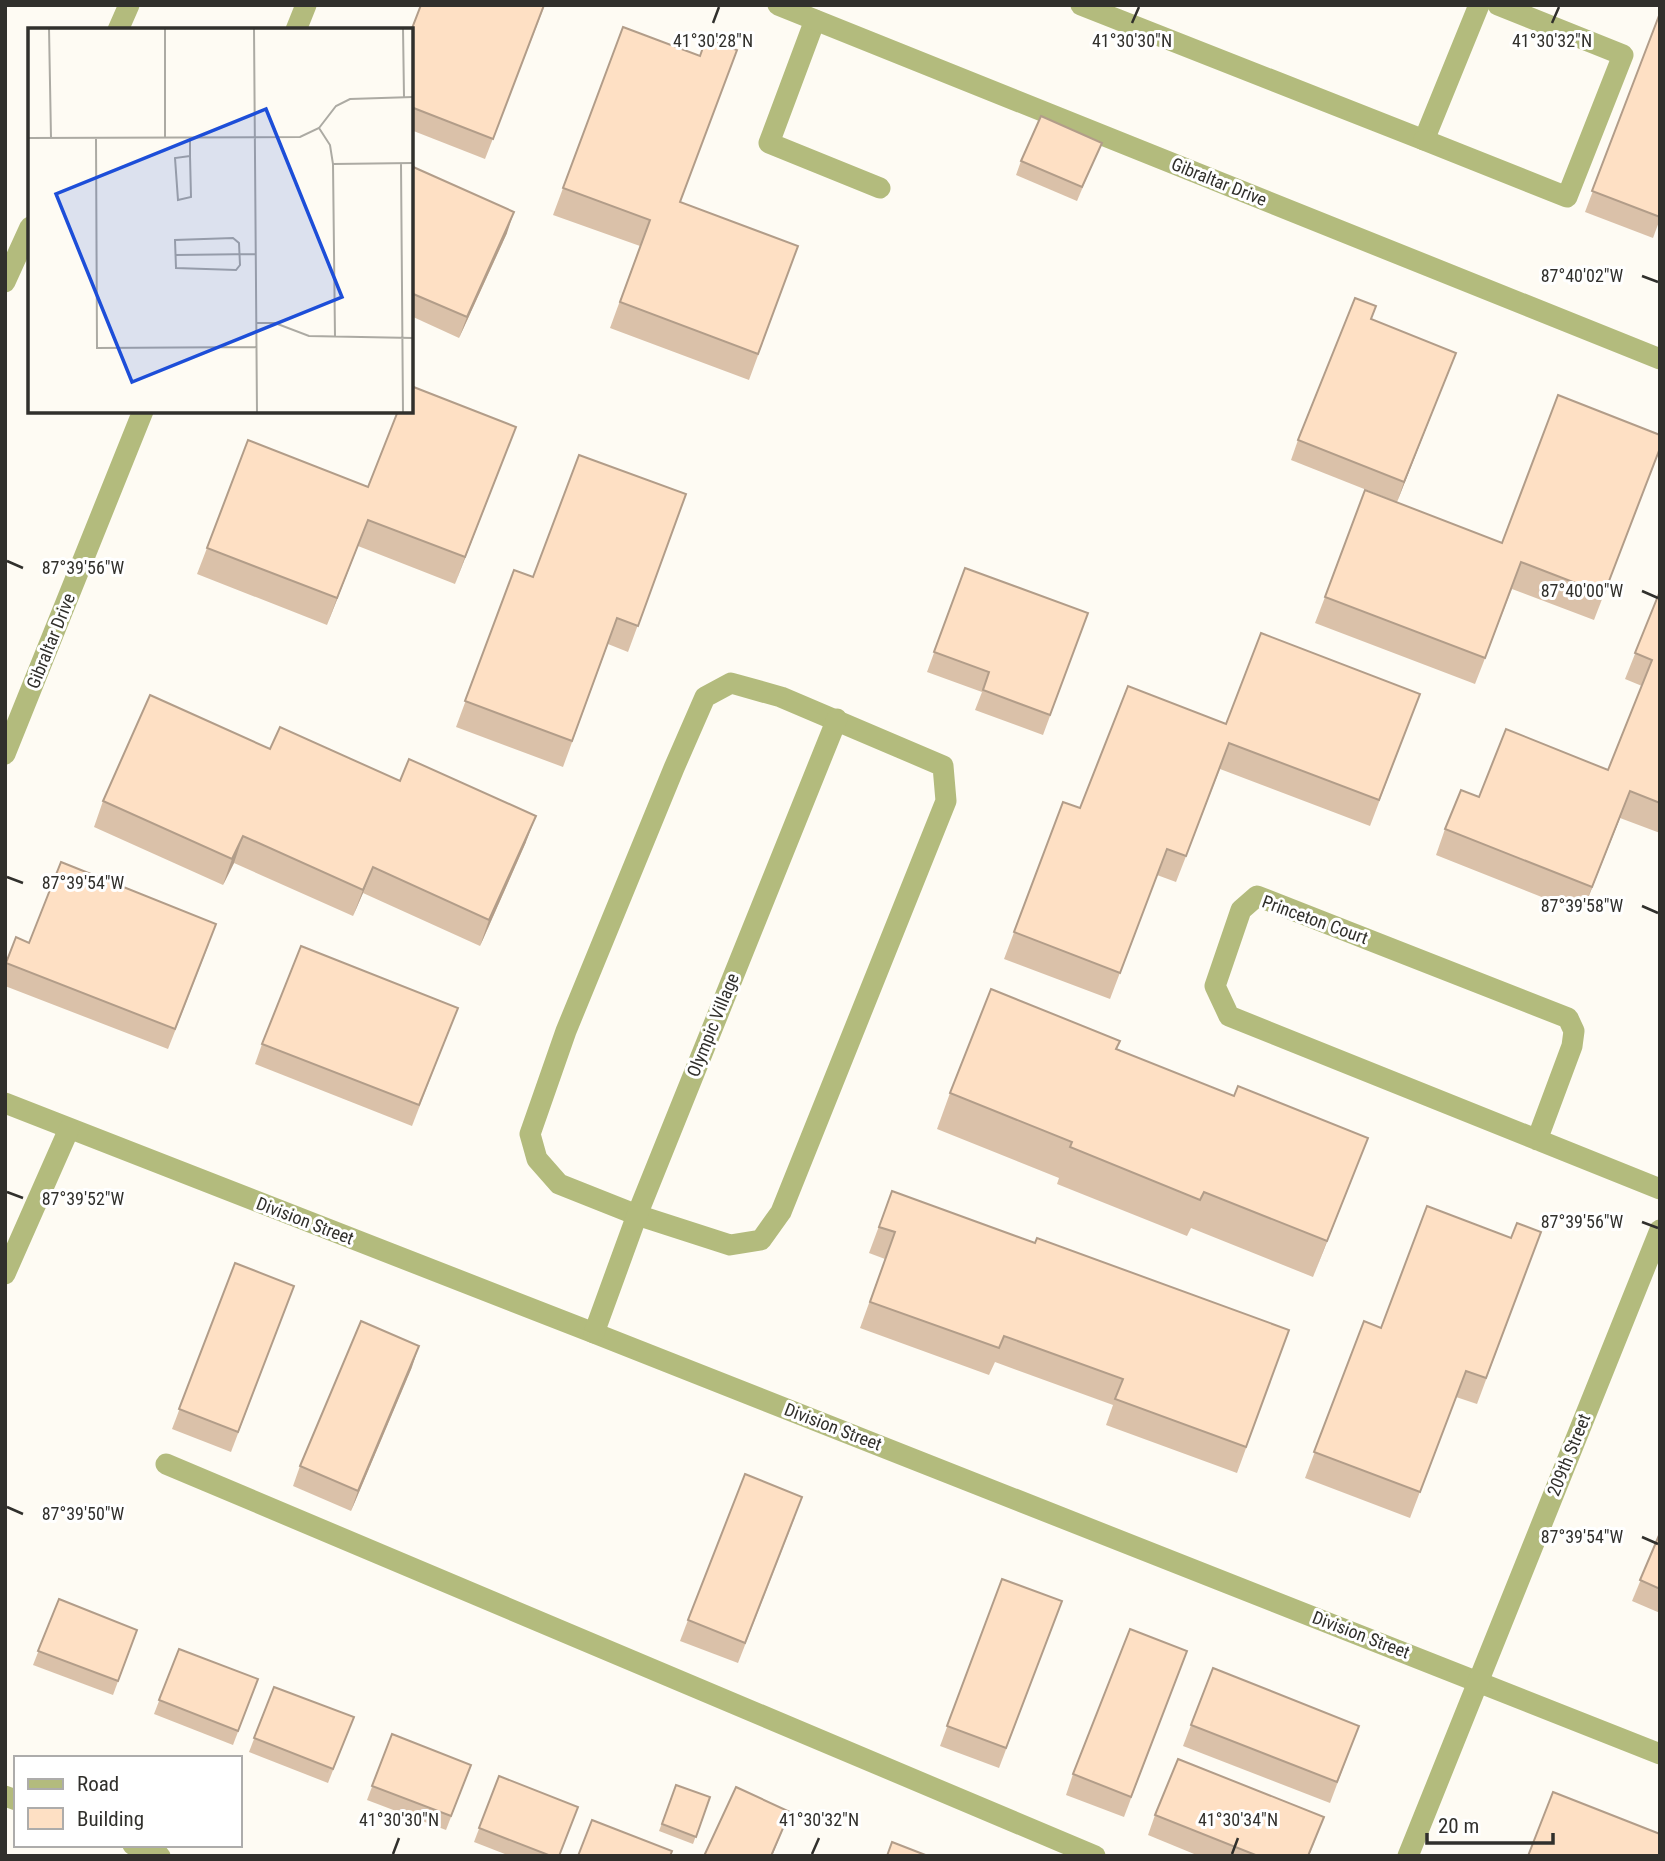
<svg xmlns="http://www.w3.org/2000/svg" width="1665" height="1861" font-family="'Roboto Condensed',sans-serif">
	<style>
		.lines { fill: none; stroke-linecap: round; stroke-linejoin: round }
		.lane { stroke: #b3bb7d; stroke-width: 21 }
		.street { stroke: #b3bb7d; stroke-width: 21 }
		.wall { fill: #dac1a9 }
		.shaded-wall { fill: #b29d89 }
		.building { fill: #fee0c4; stroke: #b29d89; stroke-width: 2 }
		.ticks { fill: none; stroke: #31302c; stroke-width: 2.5 }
		.labels { text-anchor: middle; stroke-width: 6; stroke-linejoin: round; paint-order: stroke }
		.street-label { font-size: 18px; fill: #31302c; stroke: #fff }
		.inset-road { fill: none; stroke: #acaaa3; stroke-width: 2 }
		.view { fill: #1d4ed8; fill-opacity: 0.15; stroke: #1d4ed8; stroke-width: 3.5 }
		.inset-edge { fill: none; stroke: #31302c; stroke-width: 3.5 }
		.ticks-label { font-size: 18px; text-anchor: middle; fill: #31302c; stroke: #fff; stroke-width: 6; stroke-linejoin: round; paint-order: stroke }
	</style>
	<rect width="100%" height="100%" fill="#fefbf3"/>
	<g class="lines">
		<g class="lane">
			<polyline points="1081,5 1424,140 1479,5"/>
			<polyline points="815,20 769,143 880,188"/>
			<polyline points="118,30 129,5"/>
			<polyline points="1424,140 1567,197 1623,55 1498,5"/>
			<polyline points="5,282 30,227"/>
			<polyline points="166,1464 1095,1856"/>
		</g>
		<g class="street">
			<polyline points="778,5 1660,359"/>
			<polyline points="296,30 306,5"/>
			<polygon points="731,683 781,697 943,766 946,801 781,1212 761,1240 730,1245 637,1215 559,1184 537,1159 530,1134 566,1031 674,768 705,697"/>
			<polyline points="5,754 143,411"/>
			<polyline points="5,1103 594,1333 1660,1754"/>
			<polyline points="1537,1140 1572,1046 1574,1031 1568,1018 1257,896 1241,910 1215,986 1229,1016 1660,1189"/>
			<polyline points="5,1274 69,1129"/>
			<polyline points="594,1333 637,1215 837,719"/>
			<polyline points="5,1796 16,1800"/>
			<polyline points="133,1845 160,1856"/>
			<polyline points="1408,1856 1660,1230"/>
		</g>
	</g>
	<g class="wall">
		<polygon points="545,5 485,159 411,130 411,31"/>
		<polygon points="1660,13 1660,219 1653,238 1585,212"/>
		<polygon points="623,27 681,202 798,246 749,380 610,328 640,246 553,215"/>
		<polygon points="1096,156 1077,201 1016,175 1021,161"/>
		<polygon points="411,166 507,233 459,338 411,316"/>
		<polygon points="1448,373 1397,502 1291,460 1298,440"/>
		<polygon points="1660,449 1594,620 1512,589 1475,684 1315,623 1325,597 1502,543"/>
		<polygon points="506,453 455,584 358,546 327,625 197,574 207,548"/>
		<polygon points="686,494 628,652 608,644 563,767 456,727 514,570 533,577"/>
		<polygon points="965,568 1088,613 1043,735 975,710 982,692 927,672"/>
		<polygon points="1660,591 1660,833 1620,818 1582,913 1436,855 1445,829 1479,797 1608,770 1642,686 1625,679"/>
		<polygon points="1420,694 1370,826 1220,769 1176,882 1157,875 1110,999 1004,959 1063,802 1080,808 1226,724"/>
		<polygon points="270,749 526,842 480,946 363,893 353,916 234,863 223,885 94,827 103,801"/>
		<polygon points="16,937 29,943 209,944 168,1049 5,986 5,966"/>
		<polygon points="450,1028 412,1126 255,1064 262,1044"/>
		<polygon points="1117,1049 1354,1174 1313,1277 1191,1228 1187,1236 1057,1184 1059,1178 937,1129 950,1093"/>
		<polygon points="892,1191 1035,1243 1289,1330 1237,1473 1106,1425 1113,1405 995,1362 989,1375 860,1328 885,1259 869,1253"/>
		<polygon points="1541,1232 1477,1404 1456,1397 1410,1518 1305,1478 1364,1321 1381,1328 1511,1238"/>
		<polygon points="235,1263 294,1286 231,1452 172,1429"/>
		<polygon points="412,1367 351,1511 293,1486 300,1466"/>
		<polygon points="795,1517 738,1663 680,1641 688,1620"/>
		<polygon points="1660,1533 1660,1613 1632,1601"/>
		<polygon points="1002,1579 1062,1601 999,1768 940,1746"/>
		<polygon points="59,1599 137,1630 113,1695 33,1665"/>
		<polygon points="179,1649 258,1679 233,1745 154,1714"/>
		<polygon points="1187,1651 1124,1817 1066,1795 1073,1774"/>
		<polygon points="274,1687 354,1717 328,1783 249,1752"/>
		<polygon points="1191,1725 1359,1726 1330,1803 1183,1746"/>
		<polygon points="392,1734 471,1765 446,1830 367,1800"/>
		<polygon points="499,1776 559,1856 510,1856 474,1842"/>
		<polygon points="676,1785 710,1797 693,1844 659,1831"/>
		<polygon points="1155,1815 1324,1817 1309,1856 1199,1856 1148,1835"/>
	</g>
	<g class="shaded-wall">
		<polygon points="514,212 507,233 459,338 467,317"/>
		<polygon points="1456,353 1448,373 1397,502 1404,482"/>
		<polygon points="516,427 506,453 455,584 465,557"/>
		<polygon points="368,520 358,546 327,625 337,598"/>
		<polygon points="1630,791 1620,818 1582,913 1592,887"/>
		<polygon points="536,816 526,842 480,946 489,920"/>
		<polygon points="243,836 234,863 223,885 232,859"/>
		<polygon points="373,867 363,893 353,916 363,890"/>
		<polygon points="1368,1138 1354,1174 1313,1277 1327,1241"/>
		<polygon points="419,1346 412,1367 351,1511 358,1491"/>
		<polygon points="790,1812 772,1856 771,1856"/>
	</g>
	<g class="building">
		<polygon points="421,5 544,5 493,139 411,107 411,31"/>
		<polygon points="1660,13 1660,217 1592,191"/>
		<polygon points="623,27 700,56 706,39 737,50 680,202 798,246 758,354 620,302 650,220 563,188"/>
		<polygon points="1041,116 1102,143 1082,187 1021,161"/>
		<polygon points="411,166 514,212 467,317 411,293"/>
		<polygon points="1355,298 1376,306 1371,319 1456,353 1404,482 1298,440"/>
		<polygon points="411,386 516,427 465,557 368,520 337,598 207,548 248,440 368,487 398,411 411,411"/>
		<polygon points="1558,395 1660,435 1660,448 1604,594 1521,562 1485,658 1325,597 1365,490 1502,543"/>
		<polygon points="579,455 686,494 638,626 617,618 572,741 465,701 514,570 533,577"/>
		<polygon points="965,568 1088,613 1050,715 983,690 989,672 934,652"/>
		<polygon points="1660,591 1660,803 1630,791 1592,887 1445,829 1461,790 1479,797 1506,729 1608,770 1652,660 1635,653"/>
		<polygon points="1261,633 1420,694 1379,800 1229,743 1186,856 1167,849 1120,973 1014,932 1063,802 1080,808 1128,686 1226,724"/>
		<polygon points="150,695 270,749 280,727 400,781 409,759 536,816 489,920 373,867 363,890 243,836 232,859 103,801"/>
		<polygon points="61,862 216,924 175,1029 6,963 16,937 29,943"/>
		<polygon points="301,946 458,1008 419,1105 262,1044"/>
		<polygon points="991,989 1120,1041 1116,1049 1234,1096 1238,1086 1368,1138 1327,1241 1204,1192 1200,1200 1070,1147 1072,1142 950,1093"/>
		<polygon points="892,1191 1035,1243 1037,1238 1289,1330 1246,1447 1115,1399 1123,1379 1004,1336 999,1348 870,1302 895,1232 879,1227"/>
		<polygon points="1427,1206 1511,1238 1517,1223 1541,1232 1486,1378 1466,1371 1420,1492 1314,1452 1364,1321 1381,1328"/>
		<polygon points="235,1263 294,1286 238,1432 179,1409"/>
		<polygon points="361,1321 419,1346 358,1491 300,1466"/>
		<polygon points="745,1474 802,1497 745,1643 688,1620"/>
		<polygon points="1660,1533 1660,1589 1640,1580"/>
		<polygon points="1002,1579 1062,1601 1006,1748 947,1726"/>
		<polygon points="59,1599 137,1630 118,1681 38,1651"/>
		<polygon points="1130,1629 1187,1651 1131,1797 1073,1774"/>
		<polygon points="179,1649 258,1679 238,1731 159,1700"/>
		<polygon points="1213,1668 1359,1726 1337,1782 1191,1725"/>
		<polygon points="274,1687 354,1717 333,1769 254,1738"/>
		<polygon points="392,1734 471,1765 451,1816 372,1786"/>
		<polygon points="1178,1759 1324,1817 1308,1856 1258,1856 1155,1815"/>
		<polygon points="499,1776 578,1807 559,1856 551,1856 479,1828"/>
		<polygon points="676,1785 710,1797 696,1837 662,1824"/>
		<polygon points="736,1787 790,1812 771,1856 704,1856"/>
		<polygon points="1553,1792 1660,1834 1660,1856 1528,1856"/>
		<polygon points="592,1820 672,1851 670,1856 578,1856"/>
		<polygon points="892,1842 928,1856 887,1856"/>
	</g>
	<path class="ticks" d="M713,23L719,7M1132,23L1139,7M1552,23L1559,7M1642,276L1658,282M7,561L23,568M1642,591L1658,598M7,877L23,883M1642,906L1658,913M7,1192L23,1198M1642,1222L1658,1228M7,1507L23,1514M1642,1537L1658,1544M393,1854L399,1838M812,1854L819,1838M1232,1854L1238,1838"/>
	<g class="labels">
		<g class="street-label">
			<text transform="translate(1219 182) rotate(22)" y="6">Gibraltar Drive</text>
			<text transform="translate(51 641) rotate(-68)" y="6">Gibraltar Drive</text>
			<text transform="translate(1315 920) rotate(20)" y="6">Princeton Court</text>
			<text transform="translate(713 1025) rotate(-68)" y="6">Olympic Village</text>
			<text transform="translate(305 1221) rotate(21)" y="6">Division Street</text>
			<text transform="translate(833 1427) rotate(21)" y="6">Division Street</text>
			<text transform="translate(1569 1455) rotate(-68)" y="6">209th Street</text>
			<text transform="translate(1361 1635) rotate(21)" y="6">Division Street</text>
		</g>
	</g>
	<g transform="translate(28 28)">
		<rect width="385" height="385" fill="#fefbf3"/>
		<path class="inset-road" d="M21,0L23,110M137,0V110M226,0L229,385M375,0L376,69M291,100L302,117L305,136L307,309M0,110L272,109L291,100L308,78L322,71L385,69M68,110L69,320L228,319M162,110V128L163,169L150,172L147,130L162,128M373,135L375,385M305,136L385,135M205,210L211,215L212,237L208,242L148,240L147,212ZM147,227L227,226M228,295H247L281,308L385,310"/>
		<path class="view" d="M238,81L314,269L104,354L28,166Z"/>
		<rect width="385" height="385" class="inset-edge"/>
	</g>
	<g class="ticks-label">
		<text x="713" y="47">41°30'28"N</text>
		<text x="1132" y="47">41°30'30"N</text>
		<text x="1552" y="47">41°30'32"N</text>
		<text x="1582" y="282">87°40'02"W</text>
		<text x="83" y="574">87°39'56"W</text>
		<text x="1582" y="597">87°40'00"W</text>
		<text x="83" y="889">87°39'54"W</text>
		<text x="1582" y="912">87°39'58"W</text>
		<text x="83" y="1205">87°39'52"W</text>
		<text x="1582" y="1228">87°39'56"W</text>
		<text x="83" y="1520">87°39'50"W</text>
		<text x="1582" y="1543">87°39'54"W</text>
		<text x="399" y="1826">41°30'30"N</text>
		<text x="819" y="1826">41°30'32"N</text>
		<text x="1238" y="1826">41°30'34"N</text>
	</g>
	<rect width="1665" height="1861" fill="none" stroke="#31302c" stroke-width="14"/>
	<rect x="14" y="1756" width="228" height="91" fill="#ffffff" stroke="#adacab" stroke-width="2"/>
	<rect x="28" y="1779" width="35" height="10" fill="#b3bb7d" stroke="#adacab" stroke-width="2"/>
	<text x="77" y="1791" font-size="21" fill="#31302c">Road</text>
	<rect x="28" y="1808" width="35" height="21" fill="#fee0c4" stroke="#adacab" stroke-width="2"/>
	<text x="77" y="1826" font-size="21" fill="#31302c">Building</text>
	<path d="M1427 1833v10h126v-10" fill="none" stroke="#31302c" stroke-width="3.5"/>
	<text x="1438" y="1833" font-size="21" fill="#31302c" stroke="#ffffff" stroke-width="5" paint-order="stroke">20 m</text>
</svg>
